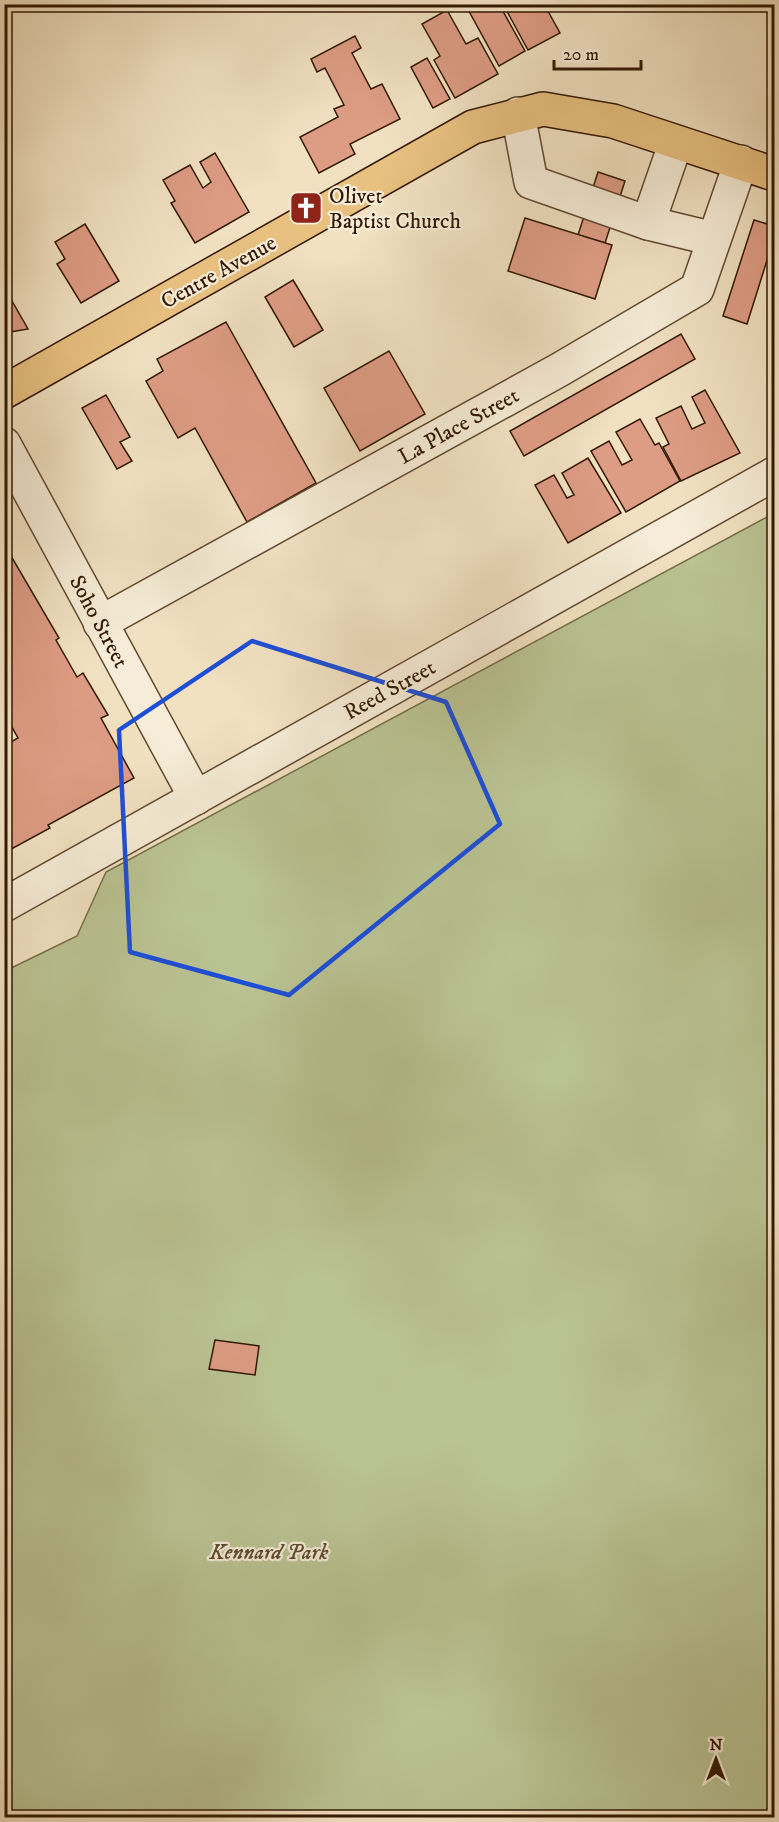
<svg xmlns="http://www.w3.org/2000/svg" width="779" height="1822" font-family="'IM FELL DW Pica',serif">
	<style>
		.green { fill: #bac393; stroke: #766e4a; stroke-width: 1.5 }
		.building { fill: #dd9c84; stroke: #321802; stroke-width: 1.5 }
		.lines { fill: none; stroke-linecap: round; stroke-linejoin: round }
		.minor-casing { stroke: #624a32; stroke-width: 36 }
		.major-casing { stroke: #321802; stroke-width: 36 }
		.minor { stroke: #f6ecd7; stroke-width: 33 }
		.major { stroke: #e8c080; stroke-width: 33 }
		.marked { fill: none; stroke: #1d4ed8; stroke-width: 4.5; stroke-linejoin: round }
		.labels { text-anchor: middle; stroke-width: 4.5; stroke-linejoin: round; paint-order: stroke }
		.poi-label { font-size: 22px; fill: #321802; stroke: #f6ecd7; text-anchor: start }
		.street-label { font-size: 22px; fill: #321802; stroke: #f6ecd7 }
		.park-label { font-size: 22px; font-style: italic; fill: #5b4b2e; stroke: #f6ecd7 }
	</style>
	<rect width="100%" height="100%" fill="#f1e1c1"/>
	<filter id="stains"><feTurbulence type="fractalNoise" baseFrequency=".00333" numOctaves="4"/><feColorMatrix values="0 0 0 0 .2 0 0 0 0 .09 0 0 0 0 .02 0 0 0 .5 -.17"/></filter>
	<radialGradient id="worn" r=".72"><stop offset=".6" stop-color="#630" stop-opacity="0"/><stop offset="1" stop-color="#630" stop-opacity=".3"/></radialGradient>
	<polygon class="green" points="769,516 774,520 774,1817 5,1817 5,971 77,936 106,872"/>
	<g class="building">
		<polygon points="465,4 499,4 525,51 499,66"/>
		<polygon points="503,4 544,4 560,33 528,50"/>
		<polygon points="447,10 466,44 478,38 498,74 455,98 434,60 440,56 422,24"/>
		<polygon points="355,36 361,48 352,53 371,89 382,84 400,119 350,144 355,154 319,173 300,137 338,117 334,109 344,105 325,68 317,72 311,59"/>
		<polygon points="427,58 450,99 433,108 411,67"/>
		<polygon points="215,153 249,212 195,243 171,203 175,201 163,180 190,165 203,188 211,182 200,162"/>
		<polygon points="598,172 625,181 605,243 578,235"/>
		<polygon points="525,218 612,245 595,299 508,271"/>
		<polygon points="754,220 774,226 774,238 747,324 723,316"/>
		<polygon points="85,224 119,281 81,303 57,264 65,259 55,242"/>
		<polygon points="293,280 323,330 294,347 265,297"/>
		<polygon points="4,287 28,329 4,333"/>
		<polygon points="226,322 316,483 247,522 195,428 178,438 146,381 163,371 157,359"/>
		<polygon points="681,334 695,359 524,456 510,431"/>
		<polygon points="389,351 425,414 360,451 324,388"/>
		<polygon points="705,390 740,453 681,481 663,447 669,444 656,418 681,406 692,429 705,423 692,397"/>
		<polygon points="106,395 130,437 120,442 132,461 117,469 82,408"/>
		<polygon points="640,419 655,445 659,443 680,481 626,512 591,451 609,441 622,465 632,460 616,432"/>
		<polygon points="588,458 621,513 568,543 535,485 554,475 567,498 574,495 562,473"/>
		<polygon points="4,544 59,638 56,640 77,677 83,673 108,715 101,718 134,778 48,825 50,828 4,853 4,746 18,738 4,713"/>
		<polygon points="215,1340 259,1346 255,1375 209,1369"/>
	</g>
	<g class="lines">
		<g class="minor-casing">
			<g id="minor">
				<polyline points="518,114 531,182 648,223 714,239"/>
				<polyline points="648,223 676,142"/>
				<polyline points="4,444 196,798"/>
				<polyline points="100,623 559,370 697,289 741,162"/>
				<polyline points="4,905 774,474"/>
			</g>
		</g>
		<g class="major-casing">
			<polyline id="major" points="4,392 473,127 543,109 613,121 774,174"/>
		</g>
		<use href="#minor" class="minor"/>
		<use href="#major" class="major"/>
	</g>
	<path class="marked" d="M252,641L446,702L500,824L289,995L130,952L119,730Z"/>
	<defs>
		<g id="church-square" transform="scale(1.725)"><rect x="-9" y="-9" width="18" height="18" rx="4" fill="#8f2418" stroke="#f6ecd7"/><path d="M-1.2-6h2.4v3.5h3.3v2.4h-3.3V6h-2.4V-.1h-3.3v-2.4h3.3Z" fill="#fff"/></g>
	</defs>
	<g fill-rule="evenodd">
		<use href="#church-square" x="306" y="208"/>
	</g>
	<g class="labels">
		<g class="poi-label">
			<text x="329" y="203">Olivet<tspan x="329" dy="25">Baptist Church</tspan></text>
		</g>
		<g class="street-label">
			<text transform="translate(218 271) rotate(-29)" y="8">Centre Avenue</text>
			<text transform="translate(458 425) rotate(-29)" y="8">La Place Street</text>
			<text transform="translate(100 621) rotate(62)" y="8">Soho Street</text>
			<text transform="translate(389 689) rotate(-29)" y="8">Reed Street</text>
		</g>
		<g class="park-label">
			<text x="269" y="1559">Kennard Park</text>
		</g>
	</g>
	<rect width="779" height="1822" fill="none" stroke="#f1e1c1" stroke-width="24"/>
	<rect x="6" y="6" width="767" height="1810" fill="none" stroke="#321802" stroke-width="3"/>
	<rect x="12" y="12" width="755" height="1798" fill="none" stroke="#321802" stroke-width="1.5"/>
	<g transform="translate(716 1759)" stroke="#f6ecd7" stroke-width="4.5" paint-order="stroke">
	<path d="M0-4.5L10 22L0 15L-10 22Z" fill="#321802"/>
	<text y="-9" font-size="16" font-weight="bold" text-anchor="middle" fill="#321802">N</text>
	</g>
	<path d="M554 60v9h87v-9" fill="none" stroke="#321802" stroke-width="3"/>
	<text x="563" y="60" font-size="18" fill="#321802" stroke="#f6ecd7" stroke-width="4.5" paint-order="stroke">20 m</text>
	<rect width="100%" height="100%" filter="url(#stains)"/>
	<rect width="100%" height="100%" fill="url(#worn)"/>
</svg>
